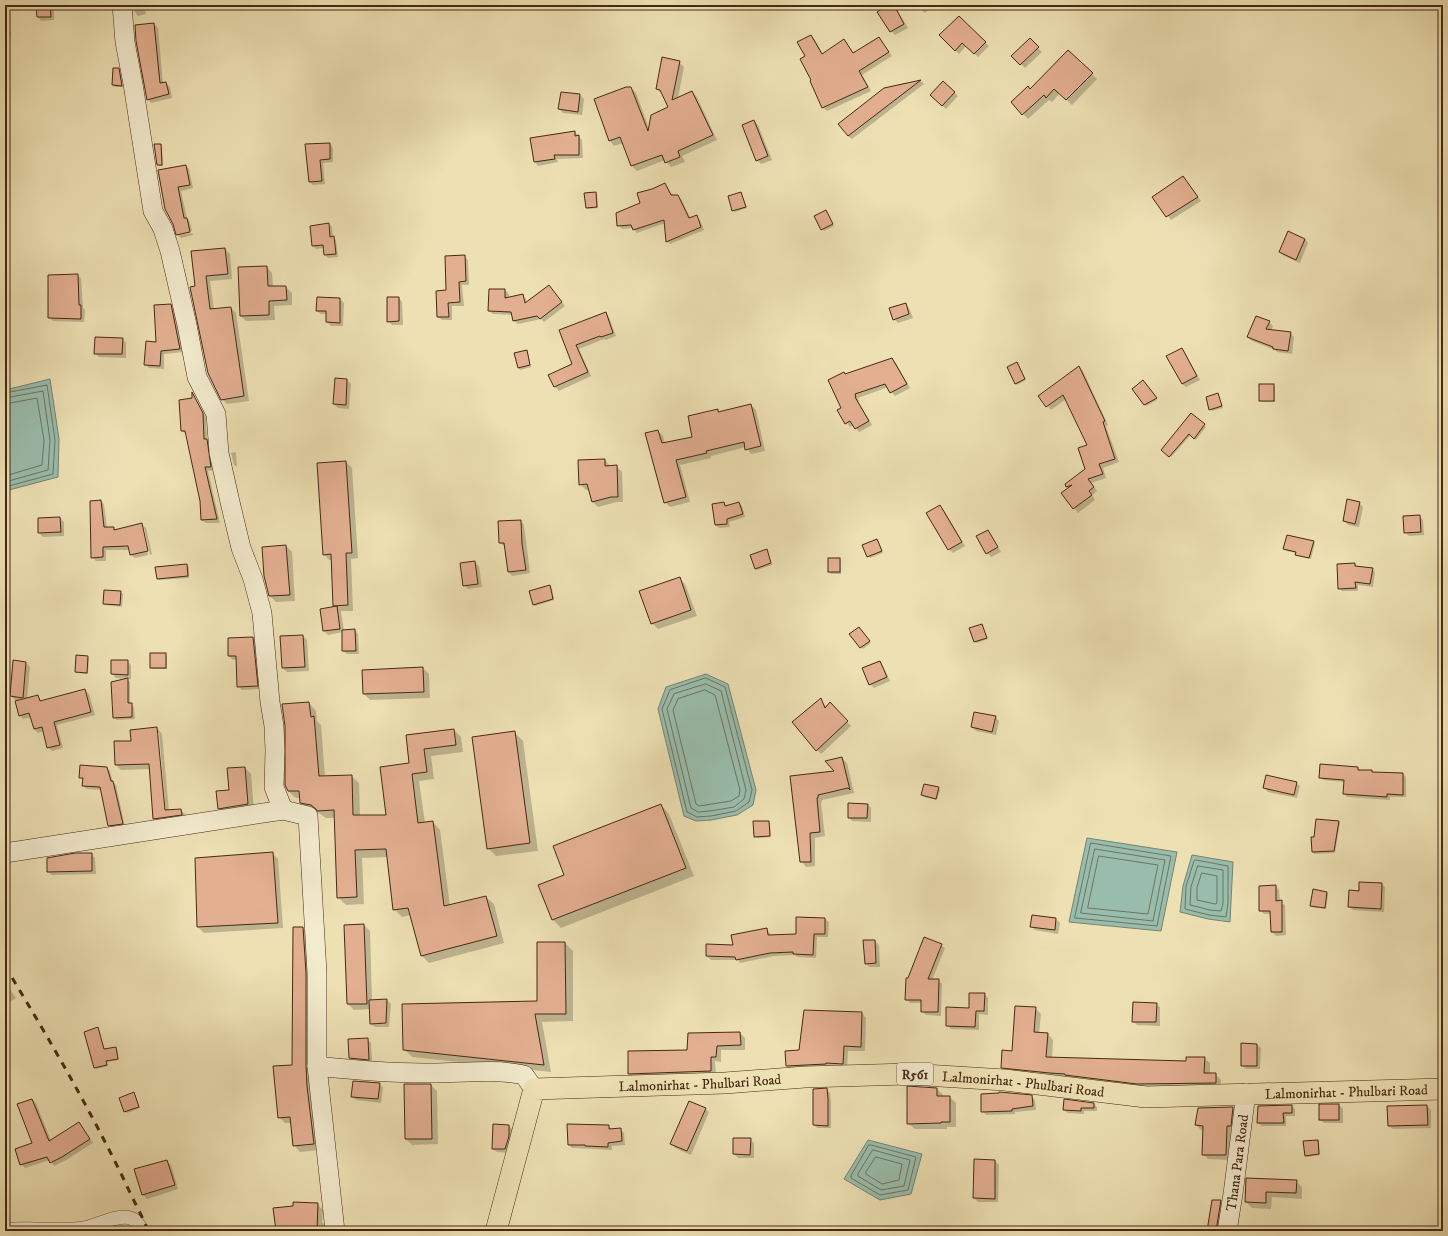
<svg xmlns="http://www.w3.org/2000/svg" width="1448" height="1236" font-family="'IM FELL DW Pica',serif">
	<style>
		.water { fill: #99bdac; stroke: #77826f }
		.shadow { fill: #0003; fill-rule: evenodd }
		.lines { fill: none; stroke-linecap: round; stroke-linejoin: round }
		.shore { stroke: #6f7360; stroke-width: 1 }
		.building { fill: #e3af91; stroke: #452913 }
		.street-casing { stroke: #6f573b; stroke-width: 14 }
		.secondary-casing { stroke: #452913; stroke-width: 20 }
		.primary-casing { stroke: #452913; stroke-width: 22 }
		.street { stroke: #f3ebce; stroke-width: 13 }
		.secondary { stroke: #f3ebce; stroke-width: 19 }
		.primary { stroke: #ede0b3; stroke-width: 21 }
		.rail { stroke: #452913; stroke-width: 3; stroke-dasharray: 7 7; stroke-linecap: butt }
		.labels { text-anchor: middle; stroke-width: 4; stroke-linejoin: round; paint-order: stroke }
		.shield { fill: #f3ebce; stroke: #79634b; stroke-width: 1 }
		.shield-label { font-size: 13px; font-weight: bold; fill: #452913 }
		.street-label { font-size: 14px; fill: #452913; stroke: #f3ebce }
	</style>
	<rect width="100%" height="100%" fill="#ede0b3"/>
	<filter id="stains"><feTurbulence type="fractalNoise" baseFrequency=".005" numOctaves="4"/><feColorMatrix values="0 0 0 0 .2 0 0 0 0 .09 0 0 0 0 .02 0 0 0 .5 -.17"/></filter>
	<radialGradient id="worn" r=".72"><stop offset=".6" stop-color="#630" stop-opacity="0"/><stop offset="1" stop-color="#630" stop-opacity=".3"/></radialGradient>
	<g class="water">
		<polygon points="50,379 59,439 58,477 5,491 5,390"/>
		<polygon points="706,674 728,684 756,790 753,805 737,815 711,820 696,821 684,816 658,709 666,687"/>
		<polygon points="1087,838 1177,852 1161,931 1069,922"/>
		<polygon points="1192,855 1233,862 1230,922 1208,919 1180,912 1183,886"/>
		<polygon points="868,1140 922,1154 911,1194 880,1200 844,1179"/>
	</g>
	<g class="shadow">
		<polygon points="37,5 54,5 54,20 41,21 38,17"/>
		<polygon points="133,5 144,5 146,14 138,16 135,12"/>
		<polygon points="890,5 893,5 896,8 908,28 895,35 891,31"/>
		<polygon points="917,5 934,5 925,13"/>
		<polygon points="959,17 989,46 978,57 966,46 959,54 940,35"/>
		<polygon points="5,21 8,21 9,22 11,36 5,36"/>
		<polygon points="154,24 158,28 163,84 166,83 170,87 172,98 151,103 148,99"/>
		<polygon points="811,36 815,40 823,54 844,41 854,54 879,38 892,56 862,75 871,91 827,111 823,107 813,81 806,56"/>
		<polygon points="1030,40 1042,52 1025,68 1013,56"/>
		<polygon points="1068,51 1097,79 1072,105 1060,93 1052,102 1049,100 1028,119 1012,102 1030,90"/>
		<polygon points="679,62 684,67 678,98 692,92 697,97 717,140 682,156 685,162 671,167 665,160 637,171 632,166 623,143 614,146 610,141 596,99 631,88 636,93 649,128 669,108 662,94 657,89"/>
		<polygon points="118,69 120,71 123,87 115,87 113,85"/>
		<polygon points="921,81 924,84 852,139 848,136 884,89"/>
		<polygon points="954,92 958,96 946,109 935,99"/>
		<polygon points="580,95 584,99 582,115 563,113 559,109"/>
		<polygon points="754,121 758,125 772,160 761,164 757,160"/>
		<polygon points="575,132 582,140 583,158 557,159 558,162 538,166 535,162 531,139"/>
		<polygon points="330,144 333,148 333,162 323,163 325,184 313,185 310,182 306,145"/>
		<polygon points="161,145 162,147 163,166 160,166 158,165"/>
		<polygon points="186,166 189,169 193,188 181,191 187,218 190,222 192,231 178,233 178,235 174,223 166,209"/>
		<polygon points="1183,177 1201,201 1171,220 1154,197"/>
		<polygon points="665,184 673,196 678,196 681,199 691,219 696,217 700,220 704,230 670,244 667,241 665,223 637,233 633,228 622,229 618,225 641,203 652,190"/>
		<polygon points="595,193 597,194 598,208 588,209 587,208"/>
		<polygon points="741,193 747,208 735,212 733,210"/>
		<polygon points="827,213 834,226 824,231 815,217"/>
		<polygon points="329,224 332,227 333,237 336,240 338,257 328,258 325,255 324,248 316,249 313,246"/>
		<polygon points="192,233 193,235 181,238 178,235"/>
		<polygon points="1305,239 1308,243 1300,263 1284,256 1280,252"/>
		<polygon points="225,249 230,254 232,279 210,281 214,309 231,308 236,313 249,401 227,404 222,399 196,287"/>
		<polygon points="464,256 468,260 469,285 462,285 464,306 452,306 452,320 442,320 438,317 447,291"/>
		<polygon points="267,267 272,273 273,287 286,287 292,293 292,305 274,306 275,320 246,321 241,316"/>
		<polygon points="77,275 81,278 83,308 85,310 84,322 53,321 49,317"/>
		<polygon points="549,286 565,306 544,322 541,319 518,324 514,321 513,315 493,314 489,311 505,290 509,294 509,298 522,295 526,299 527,303"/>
		<polygon points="399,298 402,302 403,325 392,325 388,321"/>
		<polygon points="340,299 344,303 343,326 331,326 327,322 327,314 321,314 317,311"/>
		<polygon points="905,304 909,308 913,318 898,323 894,319"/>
		<polygon points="171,305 174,309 183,352 164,354 164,369 149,368 145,364 157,343"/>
		<polygon points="606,313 609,317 616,336 606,340 604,339 579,349 591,376 559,391 555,387 550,376 573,365 560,330"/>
		<polygon points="1269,322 1273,326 1271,331 1290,333 1294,337 1292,354 1277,352 1275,350 1252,341 1248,337"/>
		<polygon points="122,339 126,343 126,358 99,357 95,353"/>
		<polygon points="1181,349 1185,353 1200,380 1186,387 1182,384"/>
		<polygon points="526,351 528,353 531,367 520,370 519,368 515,354"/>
		<polygon points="892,359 896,363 910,388 895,396 888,387 858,398 859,401 858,401 872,425 859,432 854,425 850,427 838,411 842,408 846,375"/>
		<polygon points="1017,363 1026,380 1017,385 1016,383"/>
		<polygon points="1079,367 1083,371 1108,425 1106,426 1119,462 1103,468 1106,478 1091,483 1097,491 1092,495 1095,500 1078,513 1062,493 1069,488 1067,486 1086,470 1088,446 1066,399 1051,410 1040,396"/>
		<polygon points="347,380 351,384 349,409 338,408 334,404"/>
		<polygon points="1145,383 1157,400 1146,406 1133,389"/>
		<polygon points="1273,385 1275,387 1275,402 1261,402 1260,401"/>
		<polygon points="193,394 206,417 207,441 210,444 214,470 208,471 220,523 206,523 202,520 201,500 186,434 182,431 193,399"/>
		<polygon points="1218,395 1223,408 1212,411 1210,409"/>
		<polygon points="751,405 756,410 765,451 751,454 746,447 711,456 711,458 680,465 690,502 670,507 665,502 658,431 663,436 665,444 693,437 717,410 720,413"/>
		<polygon points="1191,414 1206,427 1196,440 1191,435 1171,457 1163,450"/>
		<polygon points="235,452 236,454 237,467 234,465 231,453"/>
		<polygon points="605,460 610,466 616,466 622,472 623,502 617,502 598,507 593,502 589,490 586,490 580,484"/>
		<polygon points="346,462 352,468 358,558 351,559 353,611 341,611 344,631 355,630 358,634 359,654 347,654 343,651 343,632 328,635 324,631 336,607 334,605 332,560 329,560 324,554"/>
		<polygon points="101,501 104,504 107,528 114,528 116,530 142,525 146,528 152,554 150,555 144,527 142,527 148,555 135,558 131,555 130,550 106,550 106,561 96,561 92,557"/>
		<polygon points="724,503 727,506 739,503 742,506 745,517 729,522 730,527 719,528 716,525 713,505"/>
		<polygon points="1359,503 1363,507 1359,527 1348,525 1344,521"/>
		<polygon points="940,506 944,510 965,546 953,553 949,549"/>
		<polygon points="1419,516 1423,520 1424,535 1409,536 1405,532"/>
		<polygon points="60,518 64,522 64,536 43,537 39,533"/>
		<polygon points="521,521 524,525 530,573 512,576 509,572 505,547 500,543"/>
		<polygon points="987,531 991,535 1001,552 991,557 987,553 977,537"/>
		<polygon points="877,540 883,553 870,558 864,546"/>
		<polygon points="1313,542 1315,543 1311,559 1298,556 1297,553 1286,551 1284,549"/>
		<polygon points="286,546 292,552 295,601 276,602 270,596"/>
		<polygon points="768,552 772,565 757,570 755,568"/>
		<polygon points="840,559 841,560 841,574 831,574 829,572"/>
		<polygon points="475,562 479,566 482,587 468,589 464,585"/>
		<polygon points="1355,564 1357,567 1372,569 1375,572 1373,587 1358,585 1358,591 1342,591 1339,588"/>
		<polygon points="187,565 189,567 189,578 159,580 158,578"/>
		<polygon points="679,578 685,584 697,616 658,629 652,623"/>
		<polygon points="550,587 552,588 554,600 535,606 534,605"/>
		<polygon points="121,592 123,594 122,607 106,605 104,604"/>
		<polygon points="981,625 988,639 977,643 975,642"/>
		<polygon points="860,630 871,643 863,649 851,635"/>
		<polygon points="303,636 307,640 309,671 287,672 283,668"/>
		<polygon points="253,638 257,642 261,689 242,690 238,686 237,659 233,660 229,656"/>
		<polygon points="165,654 167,656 167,669 152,669 151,667"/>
		<polygon points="87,657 89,658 88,674 77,673 76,672"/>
		<polygon points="127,661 131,665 131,679 116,678 112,674"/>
		<polygon points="879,662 883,666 890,681 874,688 870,684"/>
		<polygon points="26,663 30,667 27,699 38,696 42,702 85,690 89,694 95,715 57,725 63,748 52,751 48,747 44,731 38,733 34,729 32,717 23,719 20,715 20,700 15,700 11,696"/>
		<polygon points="423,668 429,674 430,698 370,700 364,694"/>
		<polygon points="127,679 130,682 130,704 134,707 135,719 117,720 114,717"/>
		<polygon points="821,700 826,707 830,704 851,726 821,754 817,750"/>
		<polygon points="309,703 316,711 317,721 321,725 325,777 351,776 359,783 360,816 387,816 410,764 407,736 454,730 461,737 463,752 431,756 434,779 419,781 425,823 433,822 440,830 450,906 486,897 494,904 504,943 429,963 421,955 411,915 402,917 394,909 388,857 362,858 364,904 346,905 338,897 335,818 326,818 319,813 308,810 301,802 300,798 296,798 288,791"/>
		<polygon points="995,717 999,721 996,735 976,731 972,727"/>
		<path d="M157,728L162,734L169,811L181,810L186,815V820L160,824L154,818L150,769L121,770L116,765L132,742ZM157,733H159L166,815H164Z"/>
		<polygon points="515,733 523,741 538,851 496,856 488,848"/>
		<polygon points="842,758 847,763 854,793 822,800 822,802 821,803 825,836 815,838 815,866 806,867 801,861 791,777 836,772"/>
		<polygon points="106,768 110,771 113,782 116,785 125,827 112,829 109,825 101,790 87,789 83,786 84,781 80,777"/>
		<polygon points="245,768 251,774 254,810 225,815 219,809"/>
		<polygon points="1358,768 1362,771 1373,773 1403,774 1406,777 1406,797 1390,797 1390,800 1347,797 1344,794 1344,782 1323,780 1320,777"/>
		<polygon points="1296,783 1300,786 1297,798 1268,792 1264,788"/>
		<polygon points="938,788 940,790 937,800 924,797 922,795"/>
		<polygon points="867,804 871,808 871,822 852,821 849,817"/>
		<polygon points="661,805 669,814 694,876 561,928 553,920"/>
		<polygon points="769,822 770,823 771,837 757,838 755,836"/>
		<polygon points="1338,822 1340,823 1335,853 1314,854 1313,852 1315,838"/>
		<polygon points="272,853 278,859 283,928 204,933 198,927"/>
		<polygon points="91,854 95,858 96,874 52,875 48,872"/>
		<polygon points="1381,884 1385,887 1384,912 1353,910 1349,906 1360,892"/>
		<polygon points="1276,886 1279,890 1280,902 1285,905 1286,935 1276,936 1272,932 1271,914 1264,914 1260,910"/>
		<polygon points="1327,893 1328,894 1326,909 1313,907 1311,905"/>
		<polygon points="1033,916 1056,919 1060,923 1058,934 1035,930 1031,926"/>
		<polygon points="797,918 825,919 829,922 828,937 817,937 816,958 797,957 795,955 774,956 740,963 738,960 711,960 707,956 707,945 734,946 766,929 770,933 771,936 797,935"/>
		<polygon points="364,925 370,931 372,1000 387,1000 391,1004 389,1027 375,1027 371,1024 370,1009 354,1010 348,1004"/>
		<polygon points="1443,925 1443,939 1441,937"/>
		<polygon points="303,928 309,934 320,1150 300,1152 294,1145 291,1123 285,1123 279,1117 293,1066"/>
		<polygon points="875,941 879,945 880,967 869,967 866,963"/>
		<polygon points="565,943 573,951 573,1021 542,1022 551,1072 412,1057 404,1049 538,1002"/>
		<polygon points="941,945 945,948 932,980 938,980 942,984 941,1016 926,1015 922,1011 922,1003 910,1003 906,999 909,979"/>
		<polygon points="5,983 16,998 5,1005"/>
		<polygon points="984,994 988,998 988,1015 979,1014 979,1030 951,1029 947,1025 970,1009"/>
		<polygon points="1156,1004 1160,1007 1160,1026 1137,1025 1133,1021"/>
		<polygon points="1035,1008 1041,1014 1039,1034 1048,1034 1053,1040 1052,1058 1187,1062 1204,1058 1210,1063 1210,1074 1215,1074 1221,1080 1221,1088 1143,1089 1008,1073 1002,1067 1013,1052"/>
		<polygon points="862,1013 866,1018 865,1051 848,1051 847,1068 791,1071 787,1066 786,1052 800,1051"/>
		<polygon points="97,1028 105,1050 116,1048 117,1050 119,1060 107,1062 108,1066 96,1069 95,1067"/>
		<polygon points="740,1033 745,1038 745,1050 721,1050 721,1062 715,1061 716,1076 634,1079 629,1074"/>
		<polygon points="367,1039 371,1043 372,1063 354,1062 350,1058"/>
		<polygon points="1257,1045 1261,1048 1260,1069 1246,1069 1242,1065"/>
		<polygon points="379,1084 383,1087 381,1103 356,1100 352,1096"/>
		<polygon points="431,1085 437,1091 438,1144 412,1145 406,1139"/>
		<polygon points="827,1089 830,1093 831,1103 831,1128 817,1128 814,1125"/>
		<polygon points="937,1089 943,1095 943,1097 950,1097 956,1103 956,1127 947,1127 947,1129 915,1129 908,1123"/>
		<polygon points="134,1093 140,1108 127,1113 125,1111"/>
		<polygon points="1000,1094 1031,1096 1035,1100 1036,1110 1015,1112 1015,1114 986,1115 982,1111"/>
		<polygon points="32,1100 36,1103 51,1141 79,1123 93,1143 66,1160 54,1166 50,1160 25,1168 21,1164 34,1144"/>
		<polygon points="1094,1104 1097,1107 1097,1111 1084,1111 1084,1114 1068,1113 1064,1110"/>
		<polygon points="1339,1105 1343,1109 1343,1123 1324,1123 1320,1120"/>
		<polygon points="1292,1106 1295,1109 1295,1116 1286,1116 1286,1126 1261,1126 1258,1122"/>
		<polygon points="1427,1106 1431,1110 1431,1128 1393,1129 1389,1126"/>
		<polygon points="1233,1108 1238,1113 1231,1160 1208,1159 1203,1154 1204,1130 1201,1130 1196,1125"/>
		<polygon points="705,1109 709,1112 691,1155 675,1148 672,1144"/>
		<polygon points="509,1126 513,1130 509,1153 497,1152 493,1149"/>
		<polygon points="608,1126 612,1130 620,1129 624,1133 625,1145 612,1146 612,1150 572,1148 569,1145"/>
		<polygon points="750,1139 754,1143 754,1158 738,1158 734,1154"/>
		<polygon points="1317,1141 1319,1142 1320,1155 1307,1157 1305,1155"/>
		<polygon points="5,1151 9,1162 5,1164"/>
		<polygon points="167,1161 171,1165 178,1189 147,1199 143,1195 136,1170"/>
		<polygon points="995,1161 999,1165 998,1202 978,1202 974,1198"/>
		<polygon points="1247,1179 1296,1181 1302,1187 1302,1199 1272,1197 1271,1209 1252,1208 1246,1202"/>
		<polygon points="1220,1201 1226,1207 1223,1231 1208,1231"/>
		<polygon points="317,1204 323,1210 322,1222 328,1228 328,1231 277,1231"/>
	</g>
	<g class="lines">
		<g class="shore">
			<polyline points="5,393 47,385 55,440 53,474 5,487"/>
			<polyline points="5,398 43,391 50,440 48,470 5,482"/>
			<polyline points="5,404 37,398 44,440 42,465 5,476"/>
			<polygon points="706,678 725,687 752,790 749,802 736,811 711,816 697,817 687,812 662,709 670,690"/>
			<polygon points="706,684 721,691 746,790 744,799 734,807 710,811 698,812 691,808 667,709 674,694"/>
			<polygon points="705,690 715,695 740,790 739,796 731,801 699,806 696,804 673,710 678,699"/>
			<polygon points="1091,843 1171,856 1157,926 1075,918"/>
			<polygon points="1095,849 1165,860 1153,921 1081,913"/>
			<polygon points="1099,856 1158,865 1148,914 1088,908"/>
			<polygon points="1196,860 1228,866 1228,903 1226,917 1209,915 1185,909 1186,886 1194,861"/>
			<polygon points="1198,866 1223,870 1223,903 1221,911 1210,910 1190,905 1191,887"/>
			<polygon points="1202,873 1217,876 1217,903 1215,904 1197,900 1197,888"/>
			<polygon points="869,1145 871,1145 916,1157 908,1190 880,1195 851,1178 851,1176"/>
			<polygon points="873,1150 910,1160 904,1186 881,1190 858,1176 858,1174"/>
			<polygon points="876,1157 902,1164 899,1180 882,1184 866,1174 866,1172"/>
		</g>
	</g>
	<g class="building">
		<polygon points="36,5 50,5 51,17 37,17"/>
		<polygon points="888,5 894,5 904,24 890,32 877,12"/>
		<polygon points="959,16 986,42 974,54 962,43 955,51 939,35"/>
		<polygon points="154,23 160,83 166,82 169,94 147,100 136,41 135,25"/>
		<polygon points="811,35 822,54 844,39 853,53 879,37 889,52 859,71 868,87 822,108 810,81 811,80 800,59 805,56 797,42"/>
		<polygon points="1030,38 1039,47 1020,65 1011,56"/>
		<polygon points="1068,50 1093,73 1066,100 1054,89 1046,98 1044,95 1022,115 1011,102 1028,86 1030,89"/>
		<polygon points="662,57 680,61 672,100 692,91 713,135 678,151 680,157 665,163 662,155 631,166 620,137 609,141 594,99 626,87 631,87 648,131 651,115 668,107 660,90 656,89"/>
		<polygon points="113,68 119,68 122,86 112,85"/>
		<polygon points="921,80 848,136 838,124 884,88"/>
		<polygon points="943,81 955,92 942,106 930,95"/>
		<polygon points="561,92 580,94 578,112 558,109"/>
		<polygon points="754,120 768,156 756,161 742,125"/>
		<polygon points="575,131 575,136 579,135 579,155 554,155 555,159 534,162 530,138"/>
		<polygon points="330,143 330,159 320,160 322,181 309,182 305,144"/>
		<polygon points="154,144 161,144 162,165 157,165"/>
		<polygon points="186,165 190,185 178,187 184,218 187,218 190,232 176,235 173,224 165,209 158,170"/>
		<polygon points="1183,176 1198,197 1166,217 1152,197"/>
		<polygon points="665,183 671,195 678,195 689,218 697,215 701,227 666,242 664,220 633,230 631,225 617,226 616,213 640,203 637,193 652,189"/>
		<polygon points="596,192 597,207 586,208 584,193"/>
		<polygon points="741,192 746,207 732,211 728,196"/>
		<polygon points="826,210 833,224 821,230 814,216"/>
		<polygon points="329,223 330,237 334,236 336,254 324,255 323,245 312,246 310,226"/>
		<polygon points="1288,231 1305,239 1296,260 1279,252"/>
		<polygon points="225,248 228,274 206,276 210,309 231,307 244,396 221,400 208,373 190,287 195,286 191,251"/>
		<polygon points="465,255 466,281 459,282 460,302 448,303 449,317 437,317 436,291 446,290 445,256"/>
		<polygon points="267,266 268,286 286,286 287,300 269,301 269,315 240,316 238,267"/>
		<polygon points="78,274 79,305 81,305 81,319 48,318 48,275"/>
		<polygon points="549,285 562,302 540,319 537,316 513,321 511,312 488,311 489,289 505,289 505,298 523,294 525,303"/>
		<polygon points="317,297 340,298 340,323 326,322 326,311 316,311"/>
		<polygon points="387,297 399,297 399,321 387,322"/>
		<polygon points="906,303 909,314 893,320 889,308"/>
		<polygon points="171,304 180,349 161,351 160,366 144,365 146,341 156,342 154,305"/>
		<polygon points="606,312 613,333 601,337 600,336 576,345 588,372 554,387 548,375 572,364 559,330"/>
		<polygon points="1256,316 1270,321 1266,329 1291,332 1288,351 1273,349 1273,347 1247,337"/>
		<polygon points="95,337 123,338 122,354 94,354"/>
		<polygon points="1182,348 1197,376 1182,384 1166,356"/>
		<polygon points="527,350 530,365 518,368 514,353"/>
		<polygon points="892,358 907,384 890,393 885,384 855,394 856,397 855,397 869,421 855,429 850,421 845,424 837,410 841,408 828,380 844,372 845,374"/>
		<polygon points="1017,362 1025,379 1015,384 1007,367"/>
		<polygon points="1079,366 1105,421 1103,422 1115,459 1099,464 1103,474 1088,479 1094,487 1089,491 1092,495 1073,509 1061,493 1072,485 1066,487 1065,484 1085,469 1078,448 1087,445 1063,395 1046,407 1038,396"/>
		<polygon points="335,378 347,379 346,405 333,404"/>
		<polygon points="1143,380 1157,398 1144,405 1132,389"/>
		<rect x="1259" y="384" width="15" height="17"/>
		<polygon points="192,392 203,413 204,439 207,439 211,467 205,467 217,519 201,520 200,501 185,431 181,431 179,400 192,398"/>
		<polygon points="1218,393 1222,406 1209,410 1206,397"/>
		<polygon points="751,404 761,446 745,450 744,442 706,451 707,453 676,460 686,497 664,503 645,433 658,430 662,443 692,437 688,416 718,409 718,412"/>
		<polygon points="1191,413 1205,424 1194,439 1189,434 1169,457 1161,450"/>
		<polygon points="605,459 605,466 617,465 618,497 611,497 592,502 587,484 579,485 578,460"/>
		<polygon points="346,461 352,553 346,553 348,605 333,606 331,554 323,555 317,463"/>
		<polygon points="1347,499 1360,502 1355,524 1343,521"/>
		<polygon points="101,500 104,527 114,527 114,530 142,523 148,551 130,555 128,546 103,547 103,557 91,558 90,501"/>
		<polygon points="724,502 725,506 739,502 743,514 727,519 727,524 715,525 712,504"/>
		<polygon points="940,505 962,542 948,550 926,513"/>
		<polygon points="1420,515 1421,532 1404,533 1403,516"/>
		<polygon points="60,517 61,532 38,533 38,518"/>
		<polygon points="521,520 522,544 526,570 508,572 504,543 499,543 498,521"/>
		<polygon points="988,530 998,547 986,554 976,536"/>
		<polygon points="1287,535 1314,541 1309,558 1295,555 1296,552 1283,549"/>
		<polygon points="877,539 882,551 867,557 862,545"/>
		<polygon points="286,545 290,595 269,596 264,576 262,547"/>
		<polygon points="767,549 771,563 755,569 750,555"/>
		<rect x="828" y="558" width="12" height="14"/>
		<polygon points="475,561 478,584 463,586 460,563"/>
		<polygon points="1355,563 1355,566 1373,568 1370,584 1355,582 1356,588 1338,589 1337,564"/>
		<polygon points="187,564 188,576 157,579 155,567"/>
		<polygon points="680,577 691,610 651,624 639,591"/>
		<polygon points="550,585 553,599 533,605 529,591"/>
		<polygon points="104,590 121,591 120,605 103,604"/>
		<polygon points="337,606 340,629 323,631 320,609"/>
		<polygon points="982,624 987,638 974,642 969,628"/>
		<polygon points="859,627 870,641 860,648 849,634"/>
		<polygon points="355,629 356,651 342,651 342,630"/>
		<polygon points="303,635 305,667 282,668 280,636"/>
		<polygon points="253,637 258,686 237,687 236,656 228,656 228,638"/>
		<rect x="150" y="653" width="16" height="15"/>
		<polygon points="76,655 88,656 87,673 75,672"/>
		<polygon points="13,660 26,662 23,698 10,696"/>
		<polygon points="111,660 128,660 128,675 111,674"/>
		<polygon points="880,661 887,677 869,685 862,668"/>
		<polygon points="423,667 424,692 363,694 362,670"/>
		<polygon points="128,678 128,703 132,703 132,717 113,718 111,682"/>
		<polygon points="85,689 91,712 54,722 60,745 47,748 42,727 34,729 29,713 19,716 15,701 38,695 40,701"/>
		<polygon points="821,698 825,708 830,702 848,721 816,751 792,722"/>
		<polygon points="309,702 311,717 314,716 319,776 352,775 353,815 386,815 380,767 409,763 406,735 454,729 456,745 424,749 427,772 412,774 418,823 433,821 444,906 486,896 497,936 421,956 408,908 393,910 386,849 355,850 357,897 337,898 334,810 317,811 316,809 311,805 300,803 299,791 288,791 285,785 285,726 282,704"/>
		<polygon points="974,712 996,716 992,732 971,727"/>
		<polygon points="157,727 165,810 181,809 182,815 153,819 149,764 115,765 114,741 131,741 130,730"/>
		<polygon points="515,731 530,843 487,849 472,737"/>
		<polygon points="842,757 850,790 848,788 818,795 818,798 817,798 820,832 810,833 811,862 800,862 790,776 834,771 825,761"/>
		<polygon points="1320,764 1358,767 1358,770 1372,770 1372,772 1403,773 1403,795 1387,794 1387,797 1343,794 1344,780 1319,778"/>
		<polygon points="80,765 107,767 111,781 113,781 123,824 108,826 100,787 82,786 83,778 79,778"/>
		<polygon points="245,767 248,804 218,809 216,791 229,790 227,768"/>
		<polygon points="1266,775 1297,782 1294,795 1263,788"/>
		<polygon points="924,784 939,787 936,799 921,795"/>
		<polygon points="848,803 868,804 867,818 848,818"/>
		<polygon points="661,804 686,868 552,920 538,885 564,875 553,846"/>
		<polygon points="1316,819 1339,821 1334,851 1312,852 1311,837 1314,837"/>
		<polygon points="753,821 769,821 770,836 754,837"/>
		<polygon points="273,852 278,923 197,927 195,858"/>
		<polygon points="75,853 92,853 92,871 47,872 47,858"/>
		<polygon points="1359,882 1382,883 1381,909 1348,907 1349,890 1359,891"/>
		<polygon points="1276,885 1276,901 1282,900 1282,932 1271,932 1270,911 1259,911 1259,886"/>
		<polygon points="1313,889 1327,892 1325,908 1310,906"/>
		<polygon points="1032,915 1056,918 1055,930 1030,927"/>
		<polygon points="796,917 825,918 825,934 814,934 813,955 793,954 793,952 770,953 736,960 735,957 706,956 706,944 733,945 731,935 767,928 768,935 796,934"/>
		<polygon points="364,924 367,1004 347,1004 344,925"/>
		<polygon points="293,927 303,927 306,973 306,1066 307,1086 314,1144 293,1146 290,1117 278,1118 273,1066 292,1065"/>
		<polygon points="924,937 942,944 928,979 939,979 938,1012 921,1012 921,1000 905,1000 906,978 908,978"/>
		<polygon points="863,940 875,940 876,963 865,964"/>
		<polygon points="537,942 565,942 566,1014 535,1014 544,1065 403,1050 402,1004 537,1001"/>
		<polygon points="969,993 985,993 984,1011 976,1011 975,1027 946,1026 946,1007 969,1008"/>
		<polygon points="387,999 386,1023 370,1024 369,1000"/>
		<polygon points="1133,1002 1157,1003 1156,1022 1132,1022"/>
		<polygon points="1015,1006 1036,1007 1034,1032 1048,1033 1046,1057 1186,1061 1186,1057 1205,1057 1204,1073 1216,1073 1216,1083 1137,1084 1065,1075 1065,1074 1050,1073 1001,1068 1002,1050 1012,1051"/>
		<polygon points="804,1010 862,1012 861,1047 844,1046 843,1064 826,1063 826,1064 786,1066 785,1051 799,1050"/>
		<polygon points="98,1027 104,1049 116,1047 118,1059 106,1061 107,1065 94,1068 84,1032"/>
		<polygon points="740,1032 741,1045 717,1046 716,1057 711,1057 711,1071 628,1074 628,1051 687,1050 688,1033"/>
		<polygon points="368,1038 369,1060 349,1058 348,1039"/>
		<polygon points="1241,1043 1257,1044 1257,1066 1241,1066"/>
		<polygon points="353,1081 380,1083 378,1099 351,1097"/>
		<polygon points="404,1084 431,1084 432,1139 405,1139"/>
		<polygon points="907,1086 937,1088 937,1096 950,1096 950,1122 941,1122 941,1123 907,1124"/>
		<polygon points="827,1088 828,1099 828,1126 813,1125 813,1089"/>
		<polygon points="134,1092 139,1107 124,1112 119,1098"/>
		<polygon points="999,1092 1032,1095 1033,1106 1012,1109 1012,1111 981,1112 981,1094 999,1093"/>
		<polygon points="32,1099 49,1141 79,1122 90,1139 62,1157 50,1163 47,1157 20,1165 15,1149 32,1143 17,1104"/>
		<polygon points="1064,1099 1094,1103 1094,1108 1081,1108 1081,1111 1063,1110"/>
		<polygon points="689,1101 706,1108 687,1151 670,1144"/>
		<rect x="1319" y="1104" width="20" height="16"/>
		<polygon points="1292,1105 1292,1113 1283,1113 1284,1123 1257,1123 1258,1106"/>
		<polygon points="1427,1105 1428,1125 1388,1126 1387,1106"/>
		<polygon points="1233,1107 1231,1126 1227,1126 1226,1155 1202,1155 1203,1126 1195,1125 1198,1108"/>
		<polygon points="493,1124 509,1125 509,1136 505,1149 492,1149"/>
		<polygon points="567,1124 609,1125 609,1129 621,1128 622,1141 608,1143 608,1147 585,1146 585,1145 568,1145"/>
		<polygon points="733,1138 751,1138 750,1155 733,1154"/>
		<polygon points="1318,1140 1319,1154 1305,1156 1303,1141"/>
		<polygon points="974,1159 995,1160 995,1199 973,1198"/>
		<polygon points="167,1160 175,1185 142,1195 134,1169"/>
		<polygon points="1246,1178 1297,1180 1296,1193 1266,1192 1266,1203 1245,1202"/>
		<polygon points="1212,1200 1221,1200 1216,1231 1207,1231"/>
		<polygon points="293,1202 318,1203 317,1231 276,1231 273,1208 293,1206"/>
	</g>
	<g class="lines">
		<g class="street-casing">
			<path id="street" d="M5,1230C33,1226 61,1233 88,1227C99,1224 119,1214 130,1218C137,1220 139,1225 142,1231"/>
		</g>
		<g class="secondary-casing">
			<g id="secondary">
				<polyline points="122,5 125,42 133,84 153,211 163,229 170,251 187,325 197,377 216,414 219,453 230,502 241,548 253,579 262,613 270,702 274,726 275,751 274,787 283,810"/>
				<polyline points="5,853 283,810 308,816 317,973 317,1066 335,1231"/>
				<path d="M317,1066C353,1070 389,1073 424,1073C458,1074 491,1068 524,1075L534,1089"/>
				<path id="s1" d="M1227,1231L1233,1194L1246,1093"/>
			</g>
		</g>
		<g class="primary-casing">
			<g id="primary">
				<path id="s2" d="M496,1231L534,1089L725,1083L805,1077L908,1074L1005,1080L1146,1097L1443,1089"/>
			</g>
		</g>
		<use href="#street" class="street"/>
		<use href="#secondary" class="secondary"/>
		<use href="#primary" class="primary"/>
		<path class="rail" d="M5,966C48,1037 90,1109 126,1184C133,1200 142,1215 148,1231"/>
	</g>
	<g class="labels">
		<rect class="shield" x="897" y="1063" width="36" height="22" rx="3"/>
		<g class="shield-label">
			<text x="915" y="1079">R561</text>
		</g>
		<g class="street-label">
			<text dy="5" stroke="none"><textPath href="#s2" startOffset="313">Lalmonirhat - Phulbari Road</textPath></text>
			<text dy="5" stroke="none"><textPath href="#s2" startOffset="637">Lalmonirhat - Phulbari Road</textPath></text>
			<text dy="5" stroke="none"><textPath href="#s2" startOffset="961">Lalmonirhat - Phulbari Road</textPath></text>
			<text dy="5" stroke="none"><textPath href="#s1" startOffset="69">Thana Para Road</textPath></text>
		</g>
	</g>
	<rect width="1448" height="1236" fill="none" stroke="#ede0b3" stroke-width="20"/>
	<rect x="6" y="6" width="1436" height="1224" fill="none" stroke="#452913" stroke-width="2"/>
	<rect x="10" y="10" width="1428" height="1216" fill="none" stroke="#452913"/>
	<rect width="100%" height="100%" filter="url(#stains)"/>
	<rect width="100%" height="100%" fill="url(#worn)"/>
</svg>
